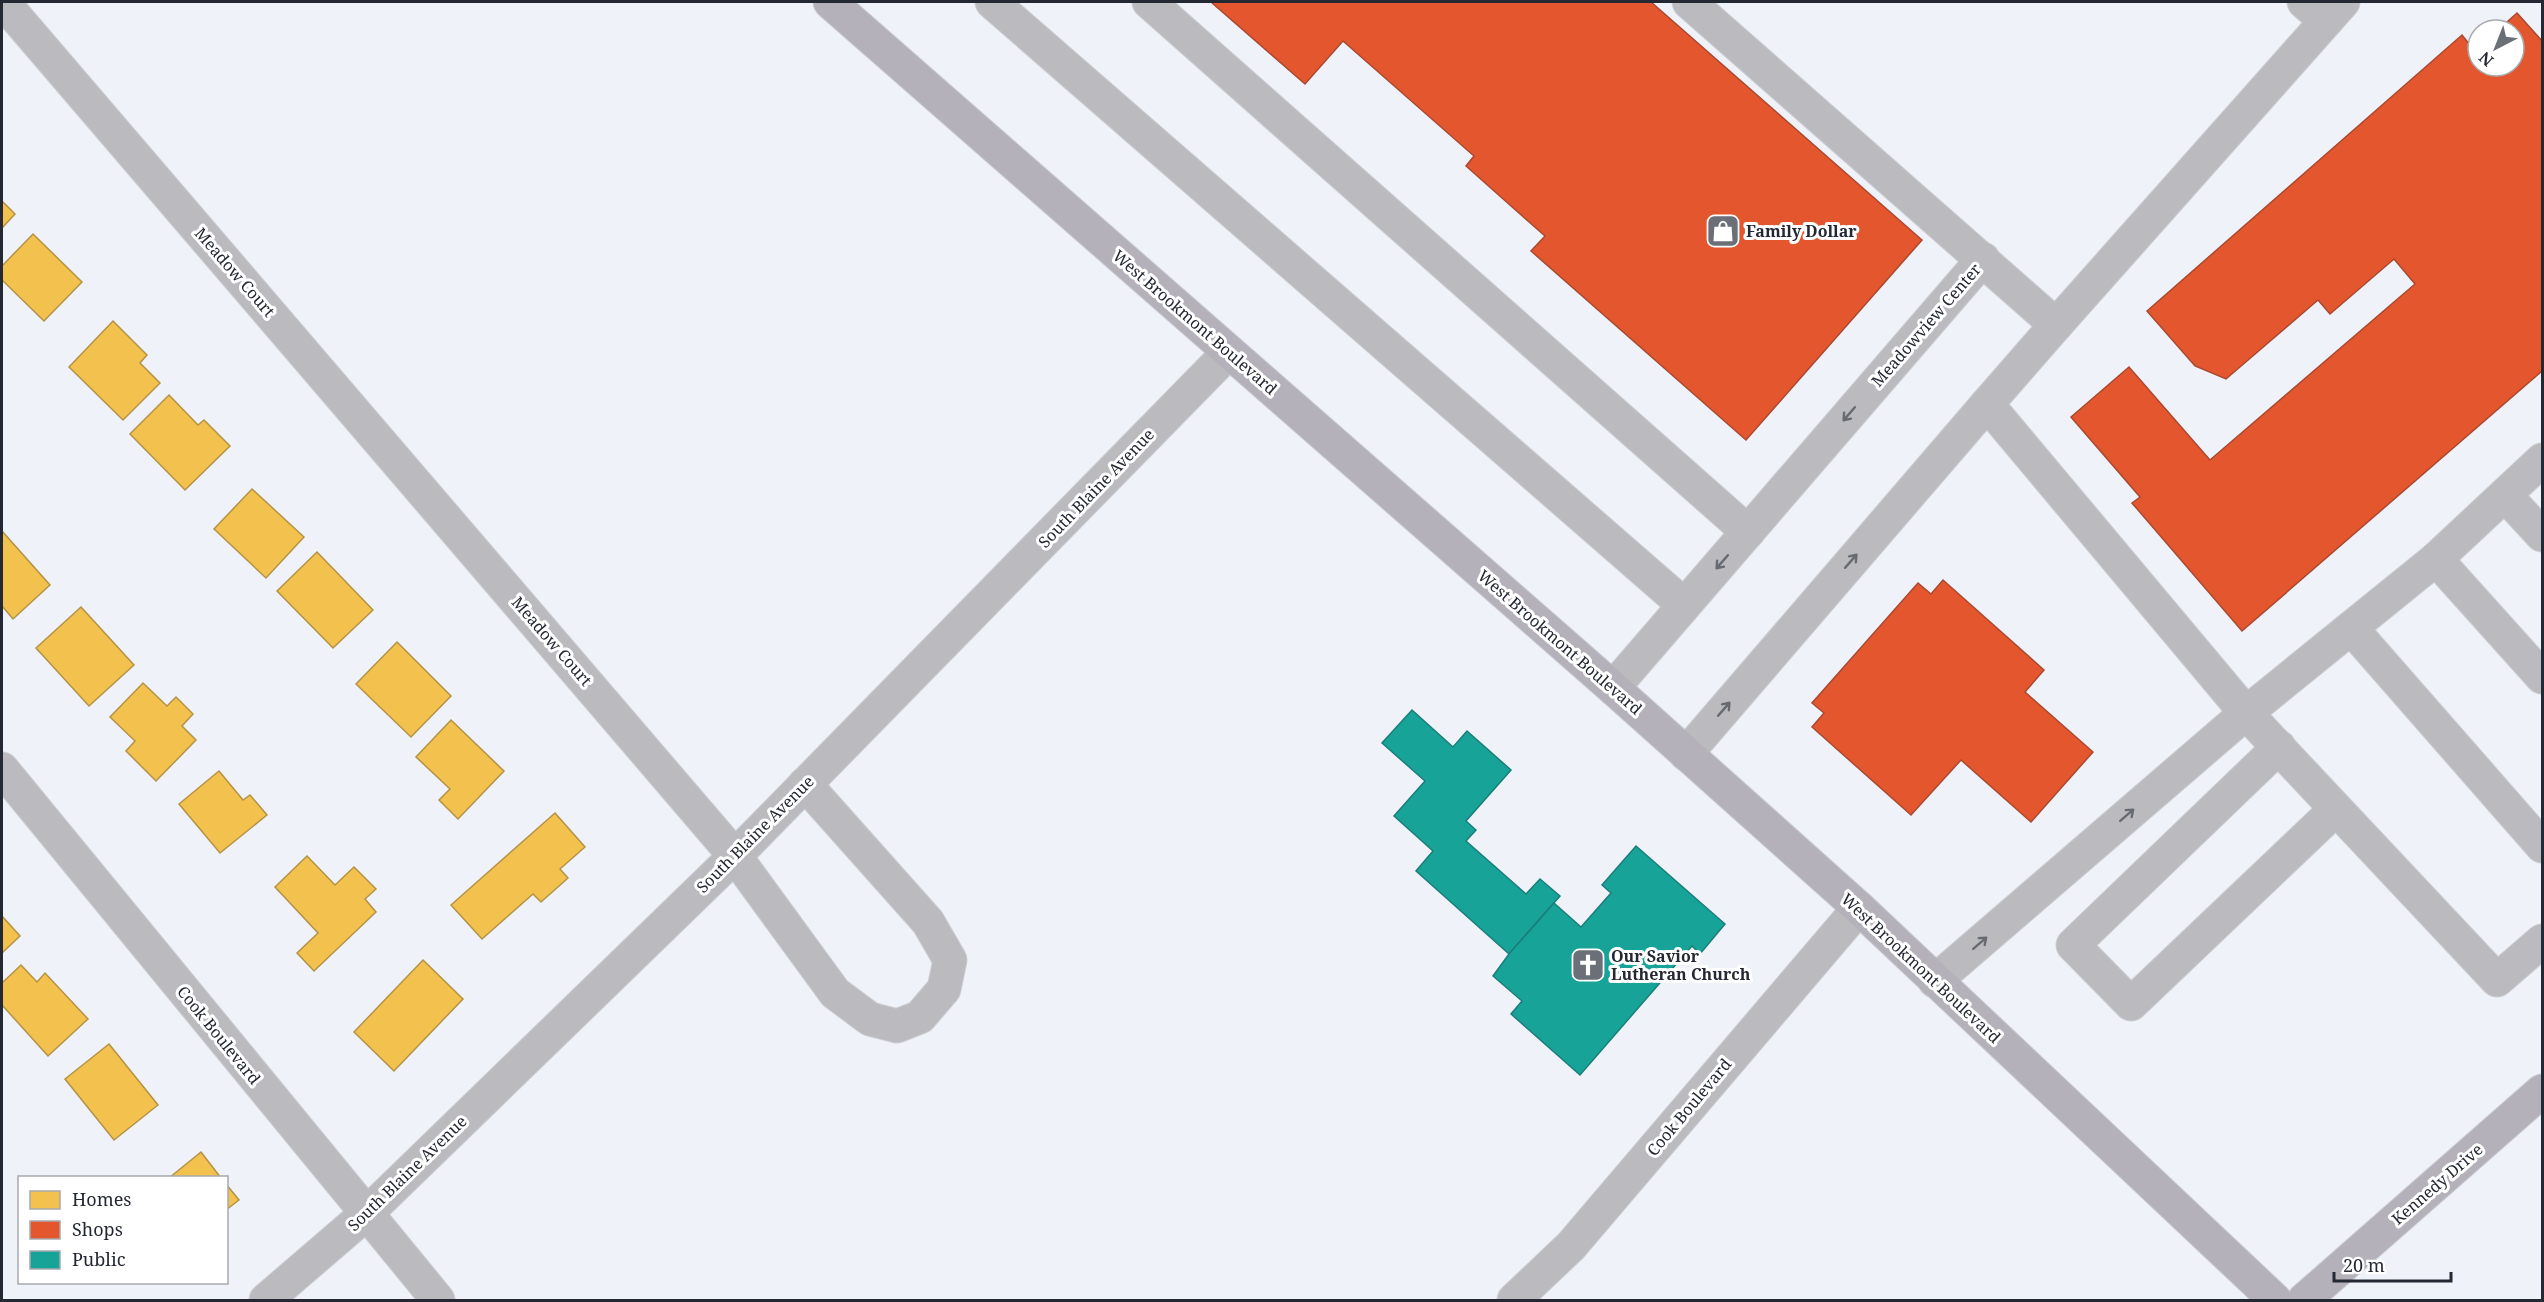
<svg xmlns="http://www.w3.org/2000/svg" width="2544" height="1302" font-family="'Noto Serif',serif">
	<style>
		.homes { fill: #f2c14e; stroke: #b49346; stroke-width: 1.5 }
		.shops { fill: #e4572e; stroke: #aa4930; stroke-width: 1.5 }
		.public { fill: #17a398; stroke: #1b7e7a; stroke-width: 1.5 }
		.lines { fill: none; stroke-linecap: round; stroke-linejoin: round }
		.minor-casing { stroke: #ccced5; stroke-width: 35 }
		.major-casing { stroke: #ccced5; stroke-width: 35 }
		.minor { stroke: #bbbabf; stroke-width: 33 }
		.major { stroke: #b4b1ba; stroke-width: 33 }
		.oneway { stroke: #686a72 }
		.labels { text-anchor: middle; stroke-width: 6; stroke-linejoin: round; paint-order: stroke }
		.poi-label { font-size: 16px; font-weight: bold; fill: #242833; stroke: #fff; text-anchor: start }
		.street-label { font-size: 16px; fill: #242833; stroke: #fff }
	</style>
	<rect width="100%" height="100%" fill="#f0f2f9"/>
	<g class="homes">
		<polygon points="2,201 15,214 2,228"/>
		<polygon points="33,234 82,282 44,321 2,280 2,266"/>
		<polygon points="113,321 147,355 140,363 160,383 123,420 69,367"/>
		<polygon points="169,395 198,425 204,420 230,446 185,490 130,434"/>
		<polygon points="252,489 304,537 266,578 214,529"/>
		<polygon points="2,531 50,585 13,619 2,606"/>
		<polygon points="317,552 373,610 333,648 277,591"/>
		<polygon points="81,607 134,665 89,706 36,648"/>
		<polygon points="397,642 451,696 411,737 356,684"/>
		<polygon points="143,683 167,706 176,697 193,714 182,726 196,740 156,781 126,751 135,741 110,717"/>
		<polygon points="451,720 504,771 458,819 439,800 450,789 416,757"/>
		<polygon points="219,771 243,800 250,795 267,815 220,853 179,804"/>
		<polygon points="555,813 585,847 560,869 568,878 541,902 533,894 482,939 451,905"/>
		<polygon points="307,856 335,885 354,867 376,889 365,899 376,912 314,971 297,953 318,933 275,887"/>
		<polygon points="2,916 20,936 2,953"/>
		<polygon points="423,960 463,999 394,1071 354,1032"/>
		<polygon points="21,965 37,982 45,973 88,1019 48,1056 2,1005 2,983"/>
		<polygon points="109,1044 158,1105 114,1140 65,1079"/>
		<polygon points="201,1152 221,1178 169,1178"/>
		<polygon points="226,1184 239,1200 226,1210"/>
	</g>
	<g class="shops">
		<polygon points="1211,2 1651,2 1922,240 1746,440 1531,251 1545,236 1466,166 1474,156 1343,41 1305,84"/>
		<polygon points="2517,13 2542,41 2542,371 2242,631 2132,503 2140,497 2071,417 2129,367 2210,460 2415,284 2394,259 2330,314 2318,300 2226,379 2195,366 2147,311 2462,35 2474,50 2478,47 2478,66 2514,66 2514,30 2498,30"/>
		<polygon points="1943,580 2044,670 2025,692 2093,752 2031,822 1961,760 1911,815 1812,727 1824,713 1812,703 1918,583 1931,594"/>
	</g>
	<g class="public">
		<polygon points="1412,710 1453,747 1467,731 1511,770 1466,821 1476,830 1466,841 1526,894 1540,879 1560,896 1509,954 1416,871 1433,851 1394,816 1425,781 1382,743"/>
		<polygon points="1636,846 1725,924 1700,954 1692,946 1580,1075 1511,1014 1522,1001 1493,976 1509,954 1554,903 1581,927 1611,893 1602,885"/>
	</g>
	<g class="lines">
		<g class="minor-casing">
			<g id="minor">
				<polyline points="3,2 735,856 835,993 870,1019 897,1026 920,1017 944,989 950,960 928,922 805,784"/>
				<polyline points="992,2 1684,605"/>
				<polyline points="1149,2 1748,532"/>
				<polyline points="1689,2 2056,325 2343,2"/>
				<polyline points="2304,2 2326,21"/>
				<polyline points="2056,325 1987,404 2246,713 2436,559 2542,460"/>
				<polyline points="2505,495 2542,535"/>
				<polyline points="2436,559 2542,677"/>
				<polyline points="2352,629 2542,846"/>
				<polyline points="1613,688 1983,259"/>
				<polyline points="2279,747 2073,945 2131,1004 2336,809"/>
				<polyline points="1686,754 1987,404"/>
				<polyline points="2,769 438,1300"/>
				<polyline points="1935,981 2246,713 2497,980 2542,941"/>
				<polyline points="266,1300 366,1214 735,856 1229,352"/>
				<polyline points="1514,1300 1571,1246 1859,908"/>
			</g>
		</g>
		<g class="major-casing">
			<g id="major">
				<polyline points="830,2 1613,688 1859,908 2275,1300"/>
				<polyline points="2304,1300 2542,1091"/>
			</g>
		</g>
		<use href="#minor" class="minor"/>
		<use href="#major" class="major"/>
	</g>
	<defs><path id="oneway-shaft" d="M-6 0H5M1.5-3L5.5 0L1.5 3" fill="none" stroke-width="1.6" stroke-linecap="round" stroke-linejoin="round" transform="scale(1.5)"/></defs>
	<g class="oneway">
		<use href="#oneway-shaft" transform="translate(1849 414) rotate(131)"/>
		<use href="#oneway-shaft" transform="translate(1851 561) rotate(-49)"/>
		<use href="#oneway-shaft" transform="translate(1722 562) rotate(131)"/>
		<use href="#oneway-shaft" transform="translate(1724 709) rotate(-49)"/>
		<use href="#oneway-shaft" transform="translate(2127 815) rotate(-41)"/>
		<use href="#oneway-shaft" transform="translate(1980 943) rotate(-41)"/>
	</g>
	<defs>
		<g id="shop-square" transform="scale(1.725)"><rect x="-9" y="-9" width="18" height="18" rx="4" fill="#6b6f78" stroke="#fff"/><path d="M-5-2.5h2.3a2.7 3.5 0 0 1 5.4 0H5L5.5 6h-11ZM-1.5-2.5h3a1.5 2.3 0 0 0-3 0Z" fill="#fff"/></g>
		<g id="church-square" transform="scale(1.725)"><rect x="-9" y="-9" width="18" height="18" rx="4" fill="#6b6f78" stroke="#fff"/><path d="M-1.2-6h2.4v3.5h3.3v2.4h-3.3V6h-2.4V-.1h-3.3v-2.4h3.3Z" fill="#fff"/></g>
	</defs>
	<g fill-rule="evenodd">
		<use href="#shop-square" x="1723" y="231"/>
		<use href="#church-square" x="1588" y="965"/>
	</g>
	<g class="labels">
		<g class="poi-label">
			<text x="1746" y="237">Family Dollar</text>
			<text x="1611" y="962">Our Savior<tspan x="1611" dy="18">Lutheran Church</tspan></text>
		</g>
		<g class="street-label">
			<text transform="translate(235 272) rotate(49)" y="6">Meadow Court</text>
			<text transform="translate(1195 322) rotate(41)" y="6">West Brookmont Boulevard</text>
			<text transform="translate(1926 325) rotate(-49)" y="6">Meadowview Center</text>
			<text transform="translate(1096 488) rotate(-46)" y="6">South Blaine Avenue</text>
			<text transform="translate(552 641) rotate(49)" y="6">Meadow Court</text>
			<text transform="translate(1560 642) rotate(41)" y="6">West Brookmont Boulevard</text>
			<text transform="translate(755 834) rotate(-45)" y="6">South Blaine Avenue</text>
			<text transform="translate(1921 968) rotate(43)" y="6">West Brookmont Boulevard</text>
			<text transform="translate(219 1035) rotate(51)" y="6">Cook Boulevard</text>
			<text transform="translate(1689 1107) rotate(-50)" y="6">Cook Boulevard</text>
			<text transform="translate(407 1173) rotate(-44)" y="6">South Blaine Avenue</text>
			<text transform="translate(2437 1184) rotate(-41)" y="6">Kennedy Drive</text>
		</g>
	</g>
	<rect width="2544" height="1302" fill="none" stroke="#242833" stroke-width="6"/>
	<rect x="18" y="1176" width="210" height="108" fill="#ffffff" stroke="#a7a9ad" stroke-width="1.5"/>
	<rect x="30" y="1191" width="30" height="18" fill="#f2c14e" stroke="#a7a9ad" stroke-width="1.5"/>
	<text x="72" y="1206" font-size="18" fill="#242833">Homes</text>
	<rect x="30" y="1221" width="30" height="18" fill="#e4572e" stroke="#a7a9ad" stroke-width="1.5"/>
	<text x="72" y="1236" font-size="18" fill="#242833">Shops</text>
	<rect x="30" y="1251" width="30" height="18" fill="#17a398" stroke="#a7a9ad" stroke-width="1.5"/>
	<text x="72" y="1266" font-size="18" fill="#242833">Public</text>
	<g transform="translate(2496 48) rotate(222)"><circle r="28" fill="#ffffff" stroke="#a7a9ad" stroke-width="1.5"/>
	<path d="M0-4.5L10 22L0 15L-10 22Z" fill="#6b6f78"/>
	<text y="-9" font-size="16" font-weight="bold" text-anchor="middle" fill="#242833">N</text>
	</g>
	<path d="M2334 1272v9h117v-9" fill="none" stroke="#242833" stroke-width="3"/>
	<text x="2343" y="1272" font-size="18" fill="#242833" stroke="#ffffff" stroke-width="4.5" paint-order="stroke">20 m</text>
</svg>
